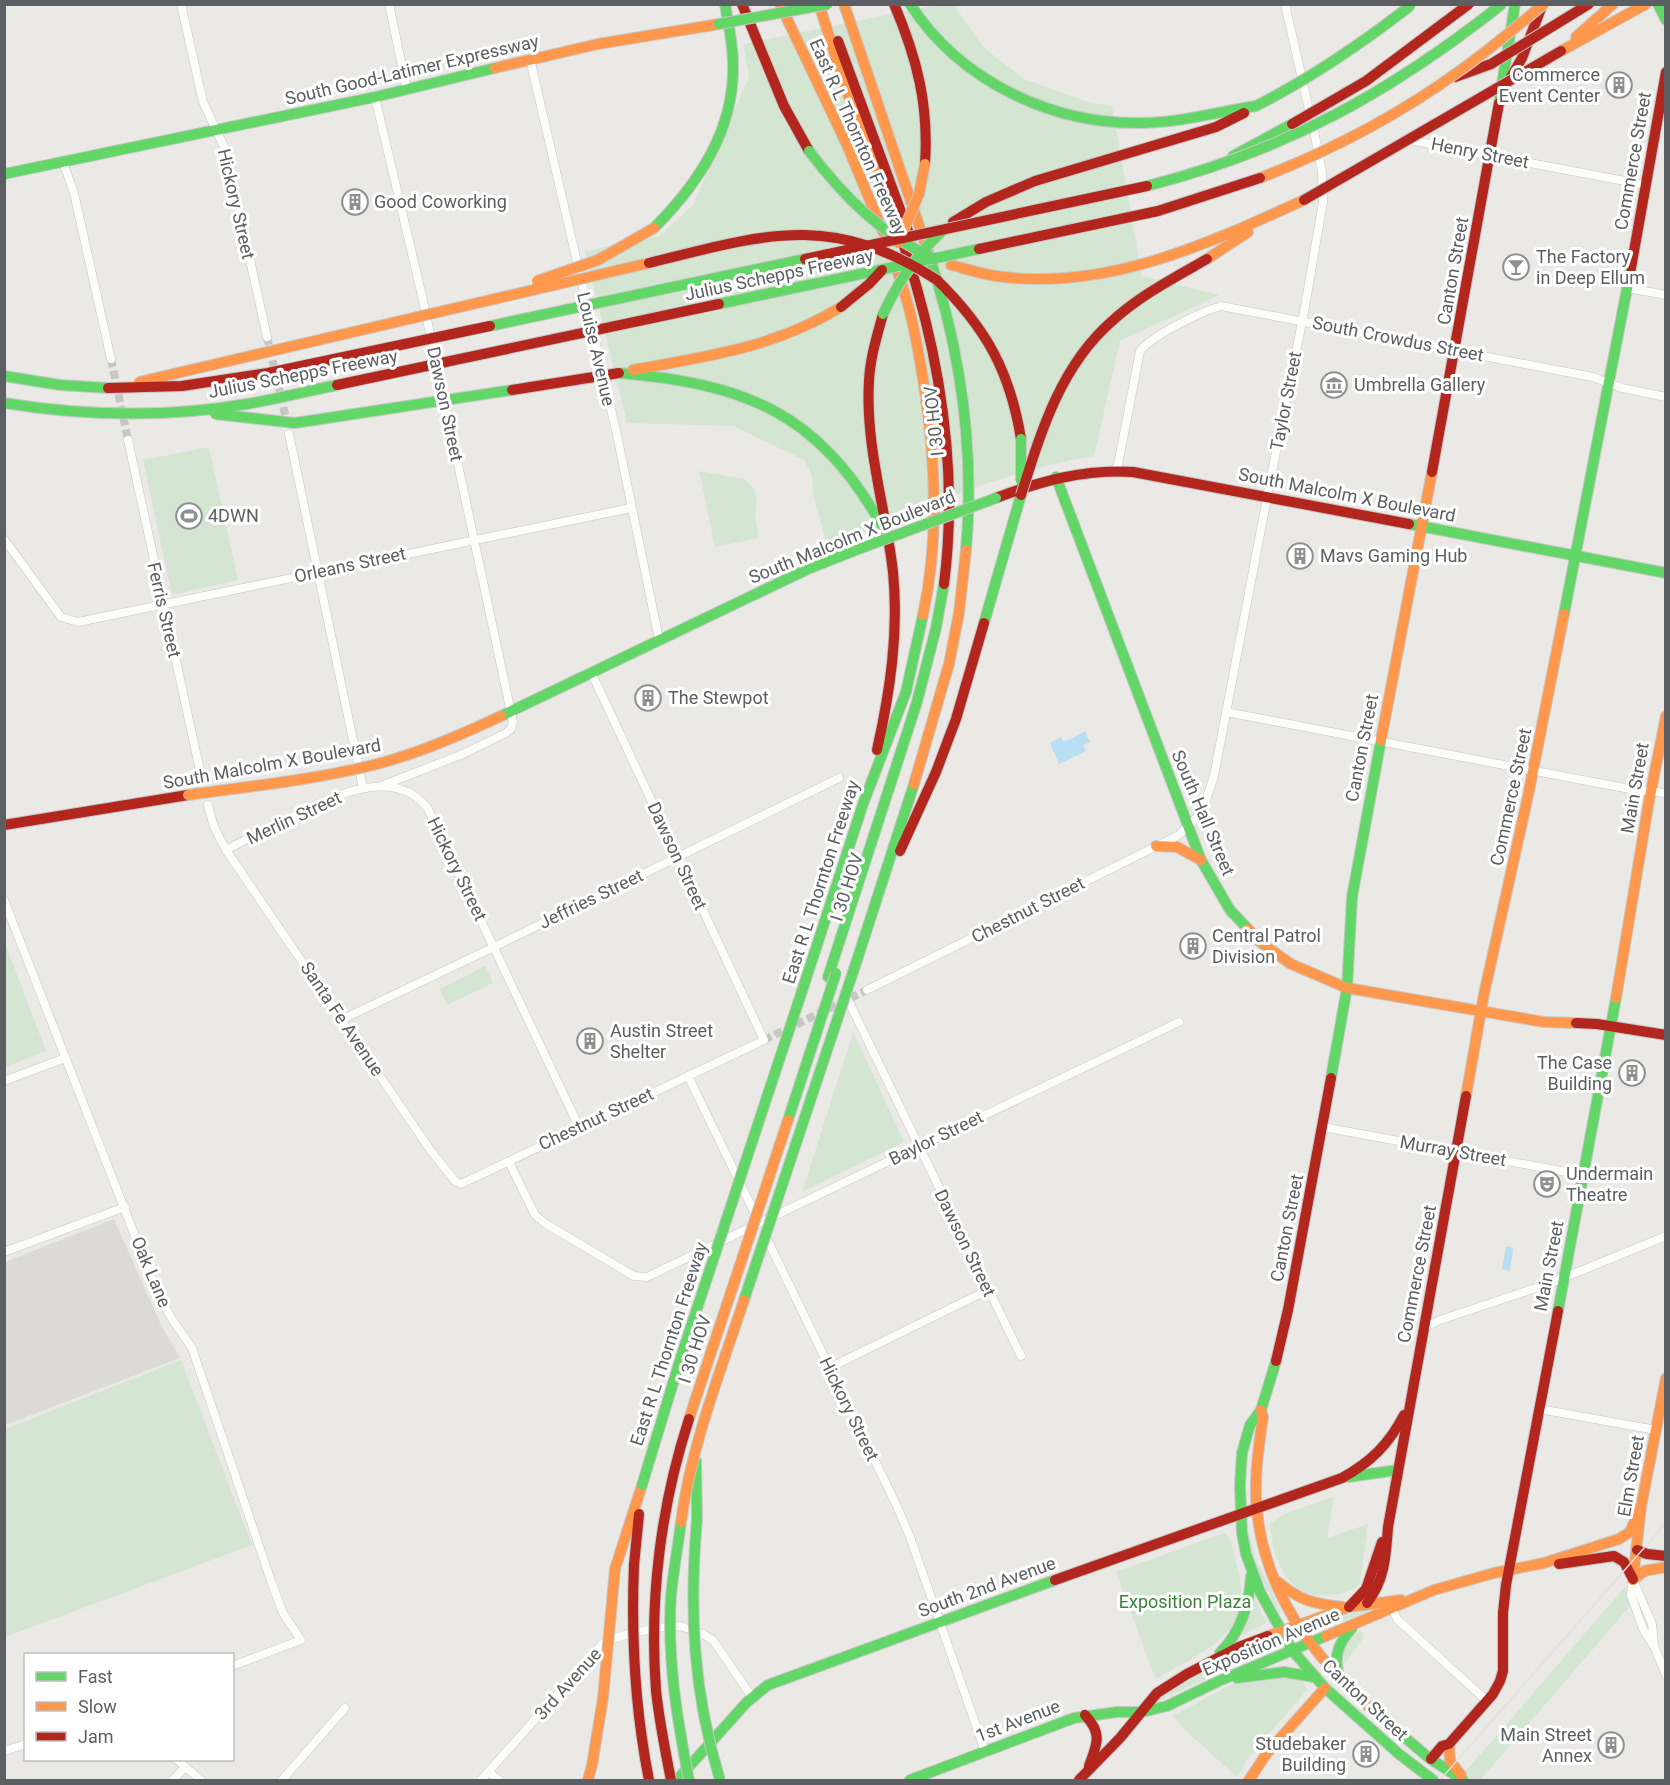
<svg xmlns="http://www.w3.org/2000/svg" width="1670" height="1785" font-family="Roboto,sans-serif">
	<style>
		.industrial { fill: #dbdad6 }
		.green { fill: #d4e6d1 }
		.water { fill: #b9def4 }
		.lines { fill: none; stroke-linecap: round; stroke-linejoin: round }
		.street-tunnel { stroke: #c6c6c4; stroke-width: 8; stroke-dasharray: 8 4; stroke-linecap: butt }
		.street-casing { stroke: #c7c7c7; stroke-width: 9 }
		.fast-casing { stroke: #c7c7c7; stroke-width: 12 }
		.slow-casing { stroke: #c7c7c7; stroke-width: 12 }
		.jam-casing { stroke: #c7c7c7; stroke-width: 12 }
		.street { stroke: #fcfcfb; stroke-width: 8 }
		.fast { stroke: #63d668; stroke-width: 10 }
		.slow { stroke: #ff974d; stroke-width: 10 }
		.jam { stroke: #b3261e; stroke-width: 10 }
		.tram { stroke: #e2e1e1; stroke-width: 1.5 }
		.fast-bridge-casing { stroke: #c7c7c7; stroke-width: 12; stroke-linecap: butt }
		.slow-bridge-casing { stroke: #c7c7c7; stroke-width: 12; stroke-linecap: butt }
		.jam-bridge-casing { stroke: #c7c7c7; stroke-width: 12; stroke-linecap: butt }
		.fast-bridge { stroke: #63d668; stroke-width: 10 }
		.slow-bridge { stroke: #ff974d; stroke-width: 10 }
		.jam-bridge { stroke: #b3261e; stroke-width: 10 }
		.labels { text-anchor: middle; stroke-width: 6; stroke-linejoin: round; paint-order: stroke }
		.street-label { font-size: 18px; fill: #5b5e62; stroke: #fff }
		.poi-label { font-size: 18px; fill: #5b5e62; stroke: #fff; text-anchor: start }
		.park-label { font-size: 18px; fill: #3a8339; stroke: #fff }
	</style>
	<rect width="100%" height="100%" fill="#eae9e5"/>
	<polygon class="industrial" points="114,1219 162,1327 180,1358 5,1425 5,1262"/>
	<g class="green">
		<path d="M936,5H954L983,47L1024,79L1088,102L1112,106L1142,276L1219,295L1120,341L1094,456C1000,471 915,511 828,547L813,495L812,476L804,460L733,426L627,423L585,251L660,236L693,205L749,77L743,44Z"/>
		<polygon points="209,447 238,580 172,595 143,460"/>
		<polygon points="699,471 744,479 754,489 757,501 755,516 759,538 715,547"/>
		<polygon points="5,943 46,1051 5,1067 4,1067"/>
		<polygon points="485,966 493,983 447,1005 440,989"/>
		<polygon points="853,1032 904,1142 802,1192 853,1033"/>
		<polygon points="181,1360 252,1545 5,1637 5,1429"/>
		<path d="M1334,1496L1327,1538L1368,1524L1360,1584C1340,1600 1303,1601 1287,1578C1277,1564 1271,1541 1270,1524L1285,1514Z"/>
		<path d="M1248,1530L1257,1563L1271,1589L1281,1614L1277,1609C1266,1585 1245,1557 1248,1530Z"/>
		<path d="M1224,1533L1230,1538C1233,1555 1240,1572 1241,1588C1246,1638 1193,1657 1158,1678H1155L1116,1572Z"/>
		<polygon points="1625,1587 1631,1605 1480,1780 1463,1780 1468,1775 1465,1772"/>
		<polygon points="1254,1596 1266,1623 1242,1635 1241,1635"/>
		<path d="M1379,1607L1325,1628L1315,1630C1328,1619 1362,1610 1379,1607Z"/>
		<path d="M1360,1631L1364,1633L1362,1640L1345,1663L1340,1664C1339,1649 1346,1637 1360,1631Z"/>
		<path d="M1266,1642L1271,1643L1267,1647L1231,1663L1204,1680L1160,1700C1173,1682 1242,1651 1266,1642Z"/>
		<polygon points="1274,1676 1302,1680 1307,1690 1248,1758 1237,1777 1186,1731 1173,1716 1228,1686 1240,1681"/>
	</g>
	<g class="water">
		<polygon points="1085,731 1090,742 1083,745 1086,751 1059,764 1050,743 1061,737 1064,742 1068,739 1069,740"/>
		<polygon points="1509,1246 1513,1249 1510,1271 1502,1269 1506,1247"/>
	</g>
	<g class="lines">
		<g class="street-tunnel">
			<polyline points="267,337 287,423"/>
			<polyline points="111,359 128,440"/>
			<polyline points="764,1040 867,990"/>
		</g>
		<g class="street-casing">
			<g id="street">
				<polyline points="181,4 203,102 226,151 267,337"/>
				<polyline points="389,4 407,90"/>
				<polyline points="1285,4 1310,114"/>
				<polyline points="530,59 617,435 659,639"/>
				<polyline points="375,97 422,296 513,722 511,729 506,733 463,754 381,786"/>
				<polyline points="1409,140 1646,185"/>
				<polyline points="63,162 74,193 111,359"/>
				<polyline points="1628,288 1666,295"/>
				<polyline points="289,434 363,788"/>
				<polyline points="128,440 202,780"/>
				<path d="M1117,470L1140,351C1153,335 1200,312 1221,306L1593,377L1622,388L1666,397"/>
				<polyline points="4,539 61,617 78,622 631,508"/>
				<polyline points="1226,712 1635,790 1666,793"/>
				<polyline points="208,805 214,827 226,850 431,1151 455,1181 461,1184 764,1040 591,672"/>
				<path d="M226,850C245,840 265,830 284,821C324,800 393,762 428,809L579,1127"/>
				<polyline points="4,900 158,1295 172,1319 192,1348 271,1581 283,1613 301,1640 232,1666"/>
				<polyline points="867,990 1179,835 1202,812 1214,776 1269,487 1304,312 1323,202 1322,172 1313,126"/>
				<polyline points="848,1000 1021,1356"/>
				<polyline points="343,1019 494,947 839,778"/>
				<polyline points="688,1076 756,1216"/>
				<polyline points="4,1081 65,1058"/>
				<polyline points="1323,1127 1583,1175"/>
				<polyline points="509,1162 535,1215 546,1224 634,1276 647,1277 1179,1022"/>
				<polyline points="766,1237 895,1502 910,1537 985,1751"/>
				<polyline points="4,1252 125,1207"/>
				<polyline points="1423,1328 1440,1320 1551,1283 1666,1236"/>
				<polyline points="829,1368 988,1290"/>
				<polyline points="1539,1409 1656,1430"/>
				<polyline points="1633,1580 1631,1595 1643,1629 1654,1646 1666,1675"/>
				<polyline points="1634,1582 1652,1624 1654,1644"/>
				<polyline points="1391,1605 1397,1619 1487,1701"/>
				<polyline points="4,1751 26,1744"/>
				<polyline points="177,1760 201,1780"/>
				<polyline points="489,1772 499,1780"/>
				<polyline points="173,1780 185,1767"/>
				<polyline points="282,1780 345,1708"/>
				<polyline points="481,1780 606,1640 655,1628 680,1626 701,1633 713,1640 752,1697"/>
			</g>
		</g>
		<g class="fast-casing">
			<g id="fast">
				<path d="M910,4C960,81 1052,125 1143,123C1182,122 1218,112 1256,106"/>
				<polyline points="1658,4 1666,20"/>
				<polyline points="1499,103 1515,4"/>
				<polyline points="1233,156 1292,124"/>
				<polyline points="4,174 375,97 495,68"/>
				<path d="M654,228C699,183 735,129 733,63C733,43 728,24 725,4"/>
				<path d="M927,249C960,346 975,447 966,550"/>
				<path d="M619,373C744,384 817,411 881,524"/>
				<polyline points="4,376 60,385 108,388"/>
				<polyline points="1056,477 1201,860 1230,910 1248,929"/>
				<polyline points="1409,524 1666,573"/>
				<polyline points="1564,614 1631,268"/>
				<polyline points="984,623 1021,495"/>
				<polyline points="501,716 808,569 856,550"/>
				<polyline points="857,960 914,784"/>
				<polyline points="828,977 917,702 936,628 944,584"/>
				<polyline points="804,985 863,804 906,692 923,615"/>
				<polyline points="1331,1078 1347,988 1352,897 1381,740"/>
				<polyline points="1558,1311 1616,998"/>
				<polyline points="1276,1361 1261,1410 1250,1425 1242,1453 1240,1485 1242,1533 1246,1554 1260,1592 1292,1650 1325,1688 1399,1754 1433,1780"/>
				<polyline points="696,1461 697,1519"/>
				<polyline points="1348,1477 1398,1470"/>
				<path d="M1220,1653C1241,1631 1249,1606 1251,1576"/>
				<path d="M1339,1675C1333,1656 1339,1642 1352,1628"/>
				<polyline points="1237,1678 1284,1672 1314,1677"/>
				<polyline points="1376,1713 1429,1758 1463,1780"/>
				<polyline points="677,1780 747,1702 768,1685 1055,1580"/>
				<polyline points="910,1780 1074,1718 1117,1712 1142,1712 1167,1706 1219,1681 1326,1636"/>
			</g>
		</g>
		<g class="slow-casing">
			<g id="slow">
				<polyline points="780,4 847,145 883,232"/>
				<polyline points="819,4 844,84 895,220"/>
				<polyline points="844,4 927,249"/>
				<polyline points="1576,37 1613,4"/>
				<polyline points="1561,51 1646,4"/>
				<polyline points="495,68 598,44 719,24"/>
				<polyline points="1207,259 1248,232"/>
				<path d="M951,265C966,269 981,274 996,276C1104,292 1208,244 1304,200"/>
				<path d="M898,273C911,308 917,343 923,379C935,458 940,536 923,615"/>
				<path d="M633,370C708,356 774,348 841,307"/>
				<polyline points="1381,740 1432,472"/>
				<polyline points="914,784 949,664 959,613 966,550"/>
				<polyline points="1156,846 1177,847 1201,860"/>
				<polyline points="1248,929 1260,942 1291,964 1347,988 1544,1022 1576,1023"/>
				<polyline points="1616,998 1649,801 1666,716"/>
				<polyline points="1466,1096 1484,994 1528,796 1564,614"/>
				<path d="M1261,1410L1263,1417C1259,1444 1255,1472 1256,1499C1261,1589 1312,1656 1376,1713"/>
				<polyline points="615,1569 642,1485"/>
				<polyline points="1633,1580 1641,1507 1666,1378"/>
				<polyline points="1633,1580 1644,1571 1666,1567"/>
				<path d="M1278,1582C1300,1601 1315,1604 1343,1607"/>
				<polyline points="1268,1636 1349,1607 1401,1600"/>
				<polyline points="1326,1636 1434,1590 1494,1573 1544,1563 1619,1539 1630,1532 1641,1507"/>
				<polyline points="1449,1744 1450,1761 1461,1775"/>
				<polyline points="588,1780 592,1765"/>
				<polyline points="1249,1780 1267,1753 1325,1688"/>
			</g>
		</g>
		<g class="jam-casing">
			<g id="jam">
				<polyline points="742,4 784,106 809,151"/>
				<path d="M894,4C917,58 929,105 925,164"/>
				<polyline points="838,41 908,231"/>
				<polyline points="1455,77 1491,64"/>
				<polyline points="1508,82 1522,58 1542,6"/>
				<path d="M895,220C937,337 960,459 944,584"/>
				<polyline points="953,222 986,202 1035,181 1216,127 1244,113"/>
				<polyline points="1631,268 1666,72"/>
				<path d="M937,280C986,328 1010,371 1021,439"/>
				<polyline points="1432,472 1499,103"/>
				<path d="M996,498C1041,481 1084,469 1133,472L1409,524"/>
				<path d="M877,750C890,692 899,632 893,572C886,509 865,446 869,381C870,358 877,336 883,314"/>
				<polyline points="4,825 188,795"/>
				<polyline points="900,851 936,772 956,719 984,623"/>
				<polyline points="1576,1023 1597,1024 1666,1035"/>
				<polyline points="1276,1361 1288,1310 1331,1078"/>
				<polyline points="1637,1550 1647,1554 1666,1556"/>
				<polyline points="1559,1564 1614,1556 1624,1562 1633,1579"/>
				<polyline points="634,1565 639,1514"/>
				<path d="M1055,1580L1342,1478C1371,1462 1389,1444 1404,1415"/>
				<path d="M1367,1603C1385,1580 1386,1555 1388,1527L1466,1096"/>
				<polyline points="1349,1607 1366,1589 1382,1542"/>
				<path d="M1085,1715C1103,1734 1097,1744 1089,1766"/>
				<polyline points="1431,1759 1442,1746 1449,1744 1493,1694 1500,1681 1503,1671 1503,1613 1506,1585 1558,1311"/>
				<polyline points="1079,1780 1120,1738 1157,1693 1187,1674 1239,1647 1268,1636"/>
			</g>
		</g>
		<use href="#street" class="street"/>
		<use href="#fast" class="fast"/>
		<use href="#slow" class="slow"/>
		<use href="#jam" class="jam"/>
		<polyline class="tram" points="1440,1780 1666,1523"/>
		<g class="fast-bridge-casing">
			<g id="fast-bridge">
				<polyline points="719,24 828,4"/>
				<path d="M1256,106C1311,78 1361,44 1410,6"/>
				<path d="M809,151C844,197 882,235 935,259"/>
				<path d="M1147,186C1285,151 1391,92 1502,4"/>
				<polyline points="719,304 979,249"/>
				<path d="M883,314C898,282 916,255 942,231"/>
				<polyline points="490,326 805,259"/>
				<path d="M4,403C85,416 166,418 247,404C277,399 307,391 337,385"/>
				<polyline points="215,414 295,423 512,390"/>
				<polyline points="1021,439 1021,481"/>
				<polyline points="856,550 996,498"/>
				<polyline points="788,1120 836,973"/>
				<polyline points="744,1300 857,960"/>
				<polyline points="642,1485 681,1357 804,985"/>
				<path d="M697,1519C689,1611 693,1692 720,1780"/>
				<path d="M681,1522C678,1547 673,1572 671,1596C667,1658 677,1719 689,1780"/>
			</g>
		</g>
		<g class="slow-bridge-casing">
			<g id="slow-bridge">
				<path d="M1260,178C1330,151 1397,116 1458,72C1488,51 1516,27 1544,4"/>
				<polyline points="898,243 919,194 925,164"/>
				<polyline points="537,281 598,260 654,228"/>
				<polyline points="139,382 649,263"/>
				<path d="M188,795C251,786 315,780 377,764C420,753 461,735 501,716"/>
				<polyline points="689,1419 788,1120"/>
				<path d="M681,1522C691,1446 720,1373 744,1300"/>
				<polyline points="592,1765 603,1698 615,1569"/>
			</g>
		</g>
		<g class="jam-bridge-casing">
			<g id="jam-bridge">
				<polyline points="1491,64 1589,4"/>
				<polyline points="1292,124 1366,81 1469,4"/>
				<polyline points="1304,200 1561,51"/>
				<polyline points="979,249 1158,211 1260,178"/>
				<polyline points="805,259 1147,186"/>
				<path d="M649,263C763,235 830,211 937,280"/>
				<polyline points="841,307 869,284 882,270"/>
				<polyline points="337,385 719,304"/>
				<polyline points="108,388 182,386 268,373 490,326"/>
				<polyline points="512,390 619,373"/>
				<path d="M1021,495C1041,432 1060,367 1111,322C1139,296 1174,278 1207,259"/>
				<path d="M634,1565C631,1638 635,1709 649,1780"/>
				<path d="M671,1780C665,1750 659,1720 656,1690C649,1599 661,1505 689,1419"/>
			</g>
		</g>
		<use href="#fast-bridge" class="fast-bridge"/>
		<use href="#slow-bridge" class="slow-bridge"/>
		<use href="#jam-bridge" class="jam-bridge"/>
	</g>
	<defs>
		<g id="building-ring" transform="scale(1.35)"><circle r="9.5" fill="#fff" stroke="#8d8f90" stroke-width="1.5"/><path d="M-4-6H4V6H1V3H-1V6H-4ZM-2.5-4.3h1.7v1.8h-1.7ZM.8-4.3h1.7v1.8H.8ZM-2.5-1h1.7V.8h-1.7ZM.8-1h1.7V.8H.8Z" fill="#8d8f90"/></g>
		<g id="bar-ring" transform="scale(1.35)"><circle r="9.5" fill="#fff" stroke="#8d8f90" stroke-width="1.5"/><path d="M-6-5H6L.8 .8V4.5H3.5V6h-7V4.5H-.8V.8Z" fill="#8d8f90"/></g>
		<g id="museum-ring" transform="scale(1.35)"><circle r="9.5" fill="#fff" stroke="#8d8f90" stroke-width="1.5"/><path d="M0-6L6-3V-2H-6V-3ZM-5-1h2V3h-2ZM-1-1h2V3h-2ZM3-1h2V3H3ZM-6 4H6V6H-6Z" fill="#8d8f90"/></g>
		<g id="stadium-ring" transform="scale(1.35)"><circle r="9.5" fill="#fff" stroke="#8d8f90" stroke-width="1.5"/><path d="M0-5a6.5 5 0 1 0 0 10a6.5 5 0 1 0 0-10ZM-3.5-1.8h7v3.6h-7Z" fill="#8d8f90"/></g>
		<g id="theatre-ring" transform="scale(1.35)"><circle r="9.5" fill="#fff" stroke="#8d8f90" stroke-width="1.5"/><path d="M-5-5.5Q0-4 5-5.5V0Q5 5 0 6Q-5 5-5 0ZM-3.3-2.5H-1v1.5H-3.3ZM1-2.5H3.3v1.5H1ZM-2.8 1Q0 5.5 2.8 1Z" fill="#8d8f90"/></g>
	</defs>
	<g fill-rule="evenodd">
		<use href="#building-ring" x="1619" y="85"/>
		<use href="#building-ring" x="355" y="202"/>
		<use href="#bar-ring" x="1516" y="267"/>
		<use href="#museum-ring" x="1334" y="385"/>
		<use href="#stadium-ring" x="189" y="516"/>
		<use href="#building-ring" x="1300" y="556"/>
		<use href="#building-ring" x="648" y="698"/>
		<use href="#building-ring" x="1193" y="946"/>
		<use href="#building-ring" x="590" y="1041"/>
		<use href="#building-ring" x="1632" y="1073"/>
		<use href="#theatre-ring" x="1547" y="1184"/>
		<use href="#building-ring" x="1611" y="1745"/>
		<use href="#building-ring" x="1366" y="1754"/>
	</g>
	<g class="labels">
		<g class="street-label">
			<text transform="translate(412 70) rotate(-13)" y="6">South Good-Latimer Expressway</text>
			<text transform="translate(858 137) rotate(66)" y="6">East R L Thornton Freeway</text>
			<text transform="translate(1480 153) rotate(11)" y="6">Henry Street</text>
			<text transform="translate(1633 161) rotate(-80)" y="6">Commerce Street</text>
			<text transform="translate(236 204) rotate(77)" y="6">Hickory Street</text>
			<text transform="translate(1453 271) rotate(-80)" y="6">Canton Street</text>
			<text transform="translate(779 275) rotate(-12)" y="6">Julius Schepps Freeway</text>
			<text transform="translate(1398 339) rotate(11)" y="6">South Crowdus Street</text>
			<text transform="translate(596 349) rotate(77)" y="6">Louise Avenue</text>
			<text transform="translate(303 374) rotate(-11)" y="6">Julius Schepps Freeway</text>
			<text transform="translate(1286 401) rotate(-79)" y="6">Taylor Street</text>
			<text transform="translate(445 404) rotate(78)" y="6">Dawson Street</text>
			<text transform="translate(934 421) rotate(-96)" y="6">I 30 HOV</text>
			<text transform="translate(1347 495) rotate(11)" y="6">South Malcolm X Boulevard</text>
			<text transform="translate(852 537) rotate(-22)" y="6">South Malcolm X Boulevard</text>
			<text transform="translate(350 565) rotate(-12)" y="6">Orleans Street</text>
			<text transform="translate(164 610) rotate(77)" y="6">Ferris Street</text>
			<text transform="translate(1362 748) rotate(-79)" y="6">Canton Street</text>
			<text transform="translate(272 764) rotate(-10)" y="6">South Malcolm X Boulevard</text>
			<text transform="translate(1635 788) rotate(-80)" y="6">Main Street</text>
			<text transform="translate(1511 797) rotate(-78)" y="6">Commerce Street</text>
			<text transform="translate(1203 813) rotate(67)" y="6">South Hall Street</text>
			<text transform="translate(294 818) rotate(-25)" y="6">Merlin Street</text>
			<text transform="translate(677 856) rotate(65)" y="6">Dawson Street</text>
			<text transform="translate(457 869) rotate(64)" y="6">Hickory Street</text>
			<text transform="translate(821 882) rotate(-72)" y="6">East R L Thornton Freeway</text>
			<text transform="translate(847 887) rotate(-72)" y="6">I 30 HOV</text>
			<text transform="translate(591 899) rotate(-26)" y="6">Jeffries Street</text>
			<text transform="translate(1028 910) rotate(-27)" y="6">Chestnut Street</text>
			<text transform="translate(342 1019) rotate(56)" y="6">Santa Fe Avenue</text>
			<text transform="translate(596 1119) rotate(-25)" y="6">Chestnut Street</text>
			<text transform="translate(936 1138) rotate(-26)" y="6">Baylor Street</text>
			<text transform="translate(1453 1151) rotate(10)" y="6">Murray Street</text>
			<text transform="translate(1287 1228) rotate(-79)" y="6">Canton Street</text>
			<text transform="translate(965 1243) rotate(64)" y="6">Dawson Street</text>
			<text transform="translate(1549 1266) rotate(-79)" y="6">Main Street</text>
			<text transform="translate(151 1272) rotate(67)" y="6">Oak Lane</text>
			<text transform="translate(1417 1274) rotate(-79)" y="6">Commerce Street</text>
			<text transform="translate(669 1344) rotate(-72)" y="6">East R L Thornton Freeway</text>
			<text transform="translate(695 1349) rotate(-72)" y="6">I 30 HOV</text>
			<text transform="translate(849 1409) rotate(64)" y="6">Hickory Street</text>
			<text transform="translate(1631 1476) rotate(-80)" y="6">Elm Street</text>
			<text transform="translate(987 1587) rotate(-20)" y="6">South 2nd Avenue</text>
			<text transform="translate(1271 1642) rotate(-23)" y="6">Exposition Avenue</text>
			<text transform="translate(568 1684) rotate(-48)" y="6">3rd Avenue</text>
			<text transform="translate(1365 1700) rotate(43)" y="6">Canton Street</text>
			<text transform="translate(1018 1721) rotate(-21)" y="6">1st Avenue</text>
		</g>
		<g class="poi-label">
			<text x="1600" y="81" text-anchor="end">Commerce<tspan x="1600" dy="21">Event Center</tspan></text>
			<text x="374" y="208">Good Coworking</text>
			<text x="1536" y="263">The Factory<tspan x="1536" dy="21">in Deep Ellum</tspan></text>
			<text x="1354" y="391">Umbrella Gallery</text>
			<text x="208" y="522">4DWN</text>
			<text x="1320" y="562">Mavs Gaming Hub</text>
			<text x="668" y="704">The Stewpot</text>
			<text x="1212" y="942">Central Patrol<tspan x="1212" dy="21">Division</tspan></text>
			<text x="610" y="1037">Austin Street<tspan x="610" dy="21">Shelter</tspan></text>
			<text x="1612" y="1069" text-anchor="end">The Case<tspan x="1612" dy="21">Building</tspan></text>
			<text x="1566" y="1180">Undermain<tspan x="1566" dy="21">Theatre</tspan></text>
			<text x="1592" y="1741" text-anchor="end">Main Street<tspan x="1592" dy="21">Annex</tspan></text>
			<text x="1346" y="1750" text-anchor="end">Studebaker<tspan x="1346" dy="21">Building</tspan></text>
		</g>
		<g class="park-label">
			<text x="1185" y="1608">Exposition Plaza</text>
		</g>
	</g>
	<rect width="1670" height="1785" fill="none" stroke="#5b5e62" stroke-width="12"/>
	<rect x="24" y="1653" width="210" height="108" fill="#ffffff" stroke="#bdbfc0" stroke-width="1.5"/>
	<rect x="36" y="1672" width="30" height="9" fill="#63d668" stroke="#bdbfc0" stroke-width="1.5"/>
	<text x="78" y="1683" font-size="18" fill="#5b5e62">Fast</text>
	<rect x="36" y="1702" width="30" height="9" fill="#ff974d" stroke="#bdbfc0" stroke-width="1.5"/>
	<text x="78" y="1713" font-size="18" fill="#5b5e62">Slow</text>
	<rect x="36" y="1732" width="30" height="9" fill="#b3261e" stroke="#bdbfc0" stroke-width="1.5"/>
	<text x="78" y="1743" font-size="18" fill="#5b5e62">Jam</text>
</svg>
